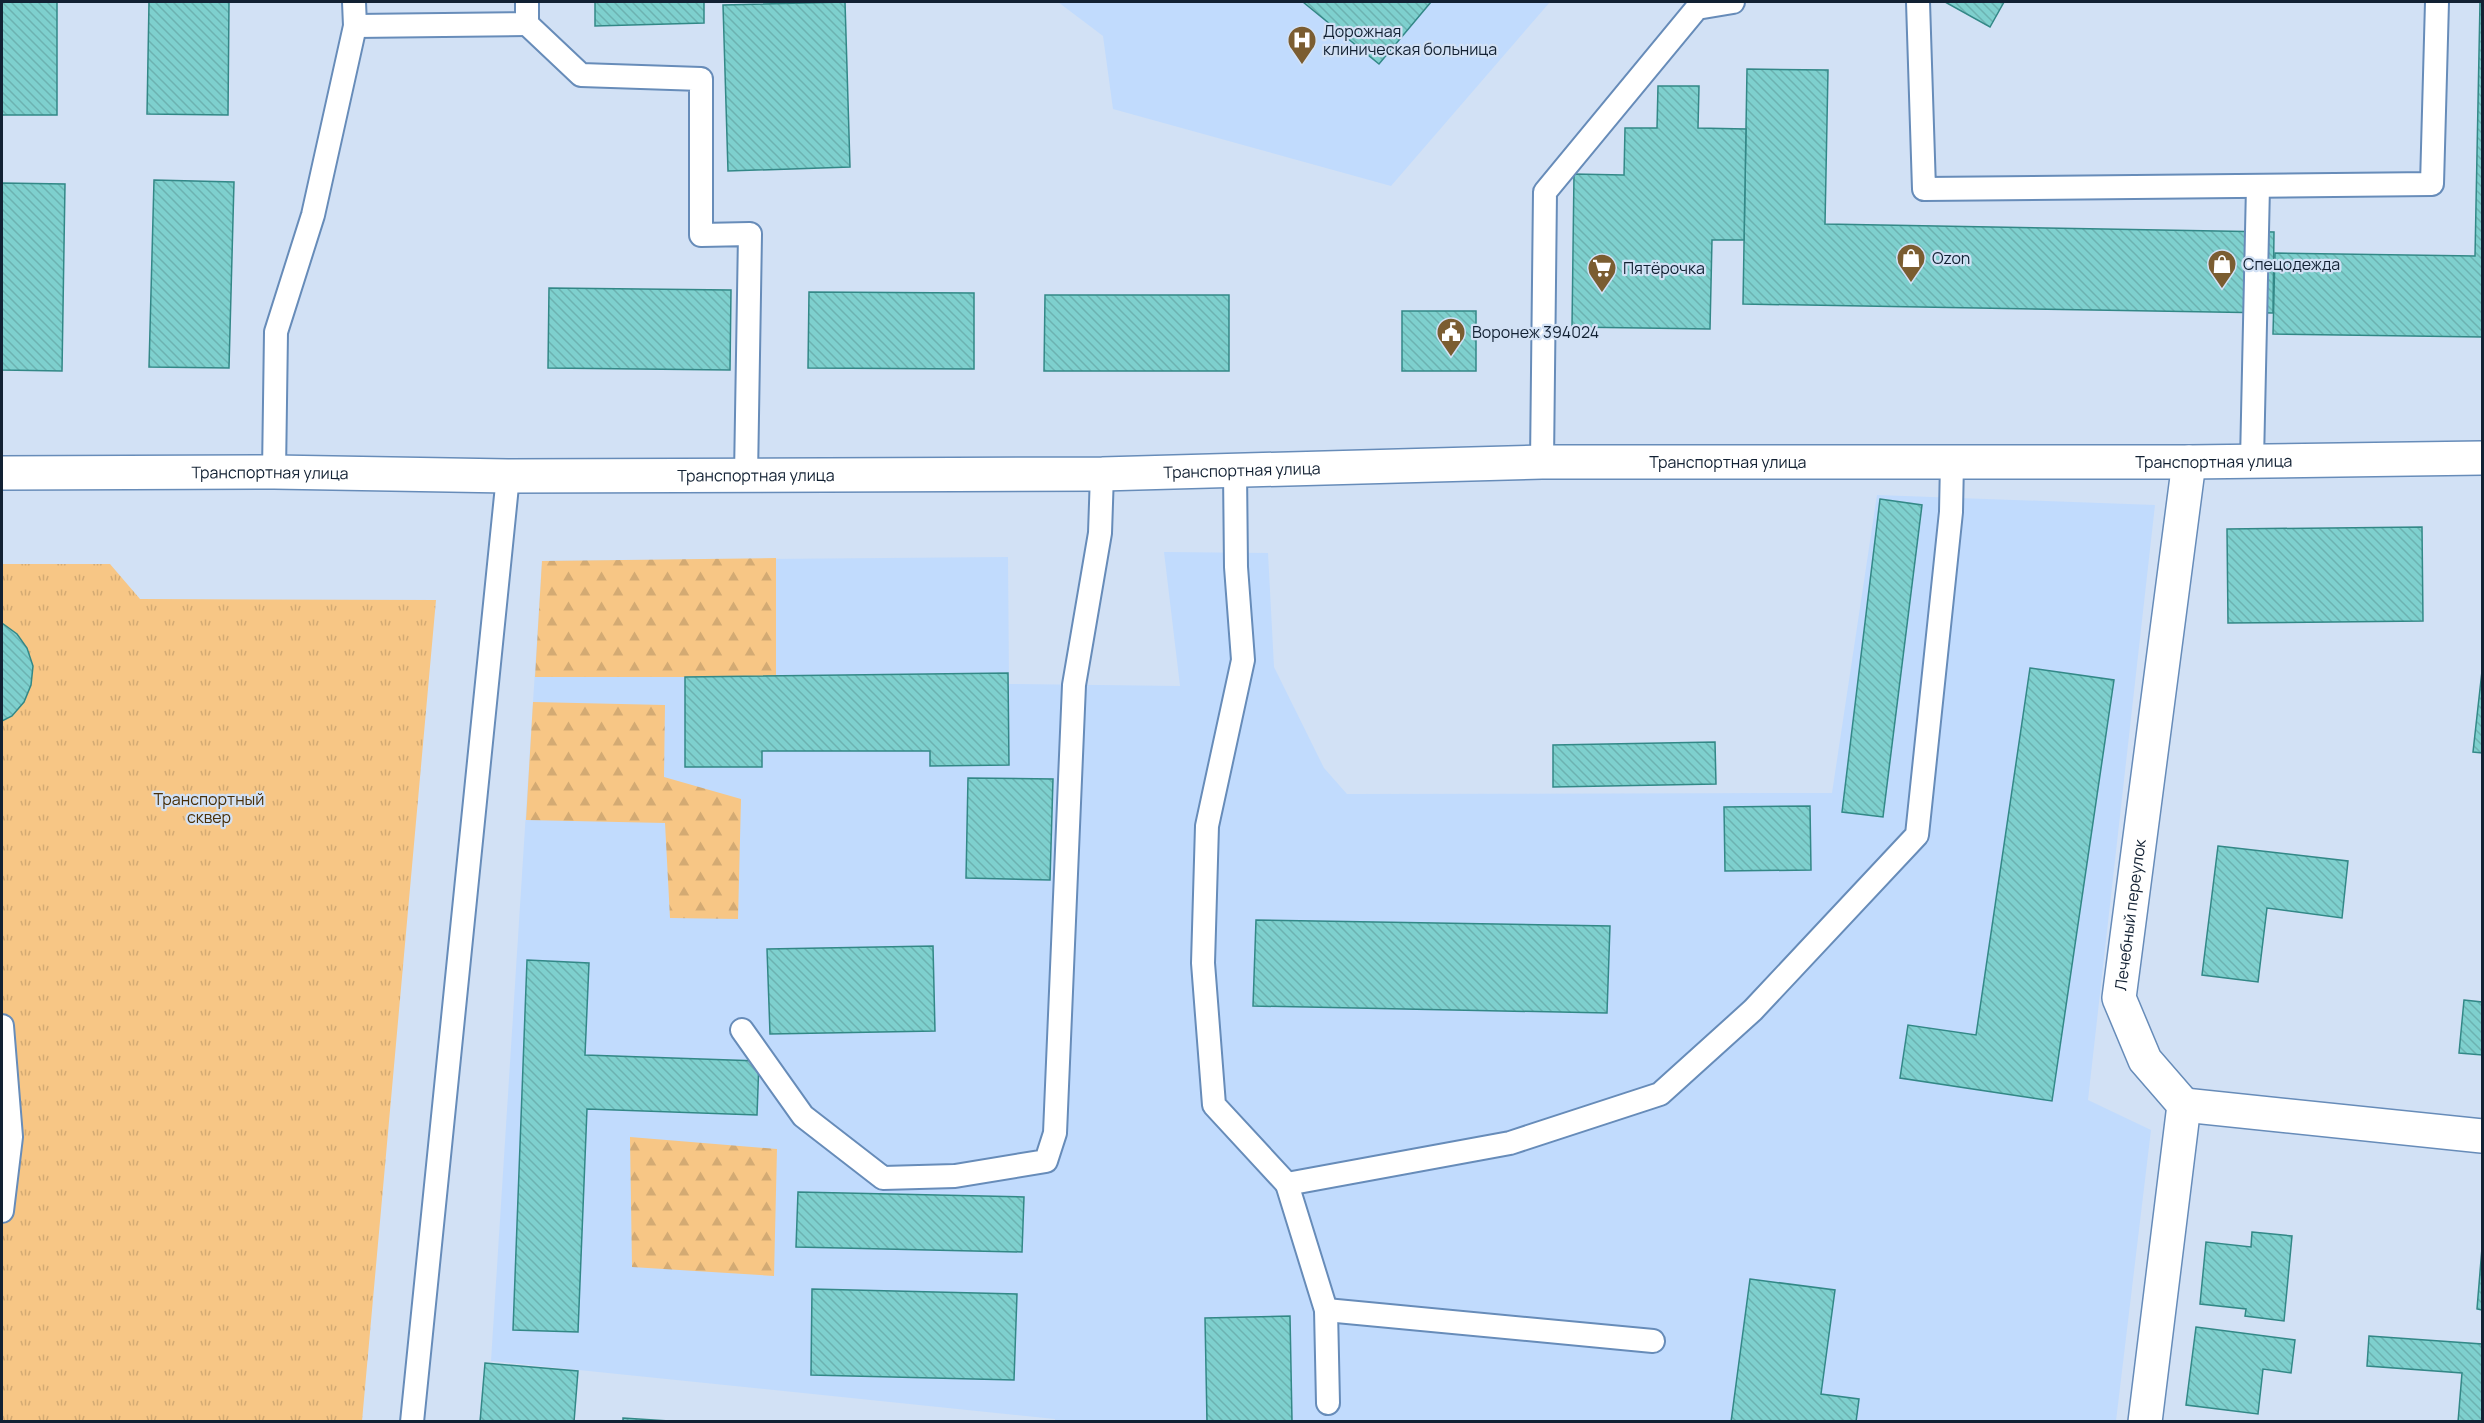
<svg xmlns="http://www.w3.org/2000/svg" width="2484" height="1423" font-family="Manrope,sans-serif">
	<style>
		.built { fill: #c1dbfd }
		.forest { fill: url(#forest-firs) }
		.park { fill: url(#park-tufts) }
		.building { fill: url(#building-back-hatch); stroke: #338887; stroke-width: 1.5 }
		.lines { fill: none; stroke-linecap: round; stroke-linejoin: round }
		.lane-casing { stroke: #678cb9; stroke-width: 26 }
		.street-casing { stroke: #678cb9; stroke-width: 36 }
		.lane { stroke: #fff; stroke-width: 22 }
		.street { stroke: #fff; stroke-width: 33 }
		.labels { text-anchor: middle; stroke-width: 4.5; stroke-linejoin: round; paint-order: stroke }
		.poi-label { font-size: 16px; fill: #122133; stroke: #d2e1f5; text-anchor: start }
		.street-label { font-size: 16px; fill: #122133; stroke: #d2e1f5 }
		.park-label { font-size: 16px; fill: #482f08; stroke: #d2e1f5 }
	</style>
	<defs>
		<pattern id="forest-firs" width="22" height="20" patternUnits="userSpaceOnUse" patternTransform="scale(1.5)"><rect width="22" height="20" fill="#f7c685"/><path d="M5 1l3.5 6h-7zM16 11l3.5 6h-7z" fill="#d3aa73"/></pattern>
		<pattern id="park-tufts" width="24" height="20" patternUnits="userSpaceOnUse" patternTransform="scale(1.5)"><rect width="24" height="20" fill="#f7c685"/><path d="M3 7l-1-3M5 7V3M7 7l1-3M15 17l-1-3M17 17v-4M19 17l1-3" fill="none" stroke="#d3aa73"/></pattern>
		<pattern id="building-back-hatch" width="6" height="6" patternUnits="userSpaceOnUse" patternTransform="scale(1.5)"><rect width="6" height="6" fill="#7ed0ce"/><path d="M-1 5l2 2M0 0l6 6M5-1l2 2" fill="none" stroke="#6cb2b1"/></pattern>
	</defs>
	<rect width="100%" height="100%" fill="#d2e1f5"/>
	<g class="built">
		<polygon points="1058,2 1550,2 1391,186 1113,109 1103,36"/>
		<polygon points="1877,495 2155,505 2088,1100 2151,1130 2116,1421 1055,1422 1055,1419 491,1361 542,561 1008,557 1009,684 1180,686 1164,552 1268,553 1274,667 1324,768 1347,794 1832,793"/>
	</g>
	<g class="forest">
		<polygon points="776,558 776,677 535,677 542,561"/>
		<polygon points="533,702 665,705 664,777 741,799 738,919 670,918 665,823 526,820"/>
		<polygon points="630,1137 777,1149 774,1276 632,1267"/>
	</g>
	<polygon class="park" points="2,564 110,564 140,599 436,600 362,1421 2,1421"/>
	<g class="building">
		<rect x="2" y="2" width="55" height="113"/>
		<polygon points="149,2 229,2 228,115 147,114"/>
		<polygon points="595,2 704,2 704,23 595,26"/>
		<polygon points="845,2 850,167 728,171 723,5"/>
		<polygon points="1303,2 1431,2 1379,64"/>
		<polygon points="1945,2 2004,2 1990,27"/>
		<polygon points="2480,2 2482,2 2482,337 2273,334 2275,253 2475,256"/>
		<polygon points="1747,69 1828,70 1825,224 2274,232 2273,313 1743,304"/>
		<polygon points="1658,86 1699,86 1698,128 1746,129 1744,240 1712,240 1710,329 1572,327 1574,174 1624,175 1625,128 1657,128"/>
		<polygon points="154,180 234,182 229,368 149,367"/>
		<polygon points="2,183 65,184 62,371 2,370"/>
		<polygon points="549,288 731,290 730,370 548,368"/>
		<polygon points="809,292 974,293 974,369 808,368"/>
		<polygon points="1045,295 1229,295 1229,371 1044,371"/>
		<rect x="1402" y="311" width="74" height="60"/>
		<polygon points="1880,499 1922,505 1883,817 1842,812"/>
		<polygon points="2422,527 2423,621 2228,623 2227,529"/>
		<polygon points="2,623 17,634 27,648 33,666 31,685 24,702 12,716 2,721"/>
		<polygon points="2030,668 2114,680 2052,1101 1900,1078 1908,1025 1976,1035"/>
		<polygon points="2482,671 2482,753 2473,752"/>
		<polygon points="1008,673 1009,765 930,766 930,751 762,751 762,767 685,767 685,677"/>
		<polygon points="1715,742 1716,784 1553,787 1553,745"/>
		<polygon points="968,778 1053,779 1050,880 966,878"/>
		<polygon points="1810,806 1811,870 1725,871 1724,807"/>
		<polygon points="2218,846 2348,861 2342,918 2267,908 2258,982 2202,975"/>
		<polygon points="1256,920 1610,926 1607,1013 1253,1006"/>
		<polygon points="933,946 935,1031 770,1034 767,949"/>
		<polygon points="527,960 589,963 585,1055 759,1061 757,1115 587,1109 578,1332 513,1330"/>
		<polygon points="2464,1000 2482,1002 2482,1055 2459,1053"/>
		<polygon points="798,1192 1024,1197 1022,1252 796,1247"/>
		<polygon points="2252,1232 2292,1236 2284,1321 2245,1316 2246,1309 2200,1304 2206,1242 2251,1247"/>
		<polygon points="2482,1248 2482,1310 2477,1309"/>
		<polygon points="1750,1279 1835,1290 1821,1394 1859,1399 1856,1422 1731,1422"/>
		<polygon points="812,1289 1017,1294 1014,1380 811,1375"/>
		<polygon points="1290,1316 1292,1421 1207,1422 1205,1318"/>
		<polygon points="2196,1327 2295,1340 2291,1373 2263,1369 2258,1414 2186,1405"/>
		<polygon points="2369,1336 2482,1344 2482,1422 2458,1422 2462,1373 2367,1366"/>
		<polygon points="485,1363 578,1371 574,1422 480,1422"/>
		<polygon points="623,1418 685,1422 623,1422"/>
	</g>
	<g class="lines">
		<g class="lane-casing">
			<g id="lane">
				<polyline points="1918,2 1924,189 2432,184 2437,2"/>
				<polyline points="527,24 581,75 701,79 701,235 750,234 746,476"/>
				<polyline points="355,26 527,24 527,2"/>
				<polyline points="2252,461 2258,186"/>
				<polyline points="1542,462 1545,192 1697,8 1733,2"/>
				<polyline points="1235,471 1236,567 1243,660 1207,826 1203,963 1214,1105 1287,1184 1510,1143 1660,1094 1753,1010 1917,835 1951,512 1952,462"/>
				<polyline points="274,472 276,332 313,215 355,26 354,2"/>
				<polyline points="2,1026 11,1137 2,1211"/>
				<polyline points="742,1030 803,1116 883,1178 955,1176 1046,1161 1055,1133 1074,685 1100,533 1102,474"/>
				<polyline points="1287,1184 1326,1310 1328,1403"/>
				<polyline points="1326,1310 1653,1341"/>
				<polyline points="412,1422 508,476"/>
			</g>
		</g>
		<g class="street-casing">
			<g id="street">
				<path id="s1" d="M2,473L274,472L508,476L1102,474L1542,462H2189L2482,458"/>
				<polyline points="2184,1105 2482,1136"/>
				<path id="s2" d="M2145,1422L2184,1105L2145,1060L2119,998L2189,462"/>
			</g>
		</g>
		<use href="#lane" class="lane"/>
		<use href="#street" class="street"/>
	</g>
	<defs>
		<g id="hospital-pin" transform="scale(1.5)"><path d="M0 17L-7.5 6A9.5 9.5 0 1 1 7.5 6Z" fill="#7b5d31" stroke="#d2e1f5"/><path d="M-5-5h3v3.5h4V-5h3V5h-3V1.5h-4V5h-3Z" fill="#fff"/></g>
		<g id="shop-pin" transform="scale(1.5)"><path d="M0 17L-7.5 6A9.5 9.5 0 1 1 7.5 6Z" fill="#7b5d31" stroke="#d2e1f5"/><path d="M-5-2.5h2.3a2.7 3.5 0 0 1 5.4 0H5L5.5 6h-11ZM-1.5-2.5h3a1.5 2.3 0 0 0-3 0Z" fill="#fff"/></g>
		<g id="supermarket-pin" transform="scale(1.5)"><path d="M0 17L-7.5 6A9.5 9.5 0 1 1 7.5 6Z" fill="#7b5d31" stroke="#d2e1f5"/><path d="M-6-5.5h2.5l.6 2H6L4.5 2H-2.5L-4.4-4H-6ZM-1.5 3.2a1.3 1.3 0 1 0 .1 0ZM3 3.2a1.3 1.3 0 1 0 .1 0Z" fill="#fff"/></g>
		<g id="civic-pin" transform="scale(1.5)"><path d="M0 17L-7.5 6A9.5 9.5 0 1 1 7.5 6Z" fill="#7b5d31" stroke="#d2e1f5"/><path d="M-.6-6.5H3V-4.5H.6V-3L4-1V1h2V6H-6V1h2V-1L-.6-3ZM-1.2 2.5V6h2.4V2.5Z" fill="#fff"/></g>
	</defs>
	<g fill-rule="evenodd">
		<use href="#hospital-pin" x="1302" y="40"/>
		<use href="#shop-pin" x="1911" y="258"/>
		<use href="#shop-pin" x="2222" y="264"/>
		<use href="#supermarket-pin" x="1602" y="268"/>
		<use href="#civic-pin" x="1451" y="332"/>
	</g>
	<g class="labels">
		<g class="poi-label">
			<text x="1323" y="37">Дорожная<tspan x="1323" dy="18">клиническая больница</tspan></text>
			<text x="1932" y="264">Ozon</text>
			<text x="2243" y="270">Спецодежда</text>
			<text x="1623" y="274">Пятёрочка</text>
			<text x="1472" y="338">Воронеж 394024</text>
		</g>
		<g class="street-label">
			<text dy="6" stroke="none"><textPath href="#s1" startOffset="2212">Транспортная улица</textPath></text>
			<text dy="6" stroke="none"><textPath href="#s1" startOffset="1726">Транспортная улица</textPath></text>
			<text dy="6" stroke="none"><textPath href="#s1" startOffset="1240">Транспортная улица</textPath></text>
			<text dy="6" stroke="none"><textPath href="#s1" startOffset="268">Транспортная улица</textPath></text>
			<text dy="6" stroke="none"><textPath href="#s1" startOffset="754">Транспортная улица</textPath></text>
			<text dy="6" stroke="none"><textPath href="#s2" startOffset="530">Лечебный переулок</textPath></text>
		</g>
		<g class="park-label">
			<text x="209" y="805">Транспортный<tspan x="209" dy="18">сквер</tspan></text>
		</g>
	</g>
	<rect width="2484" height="1423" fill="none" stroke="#122133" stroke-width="6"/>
</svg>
